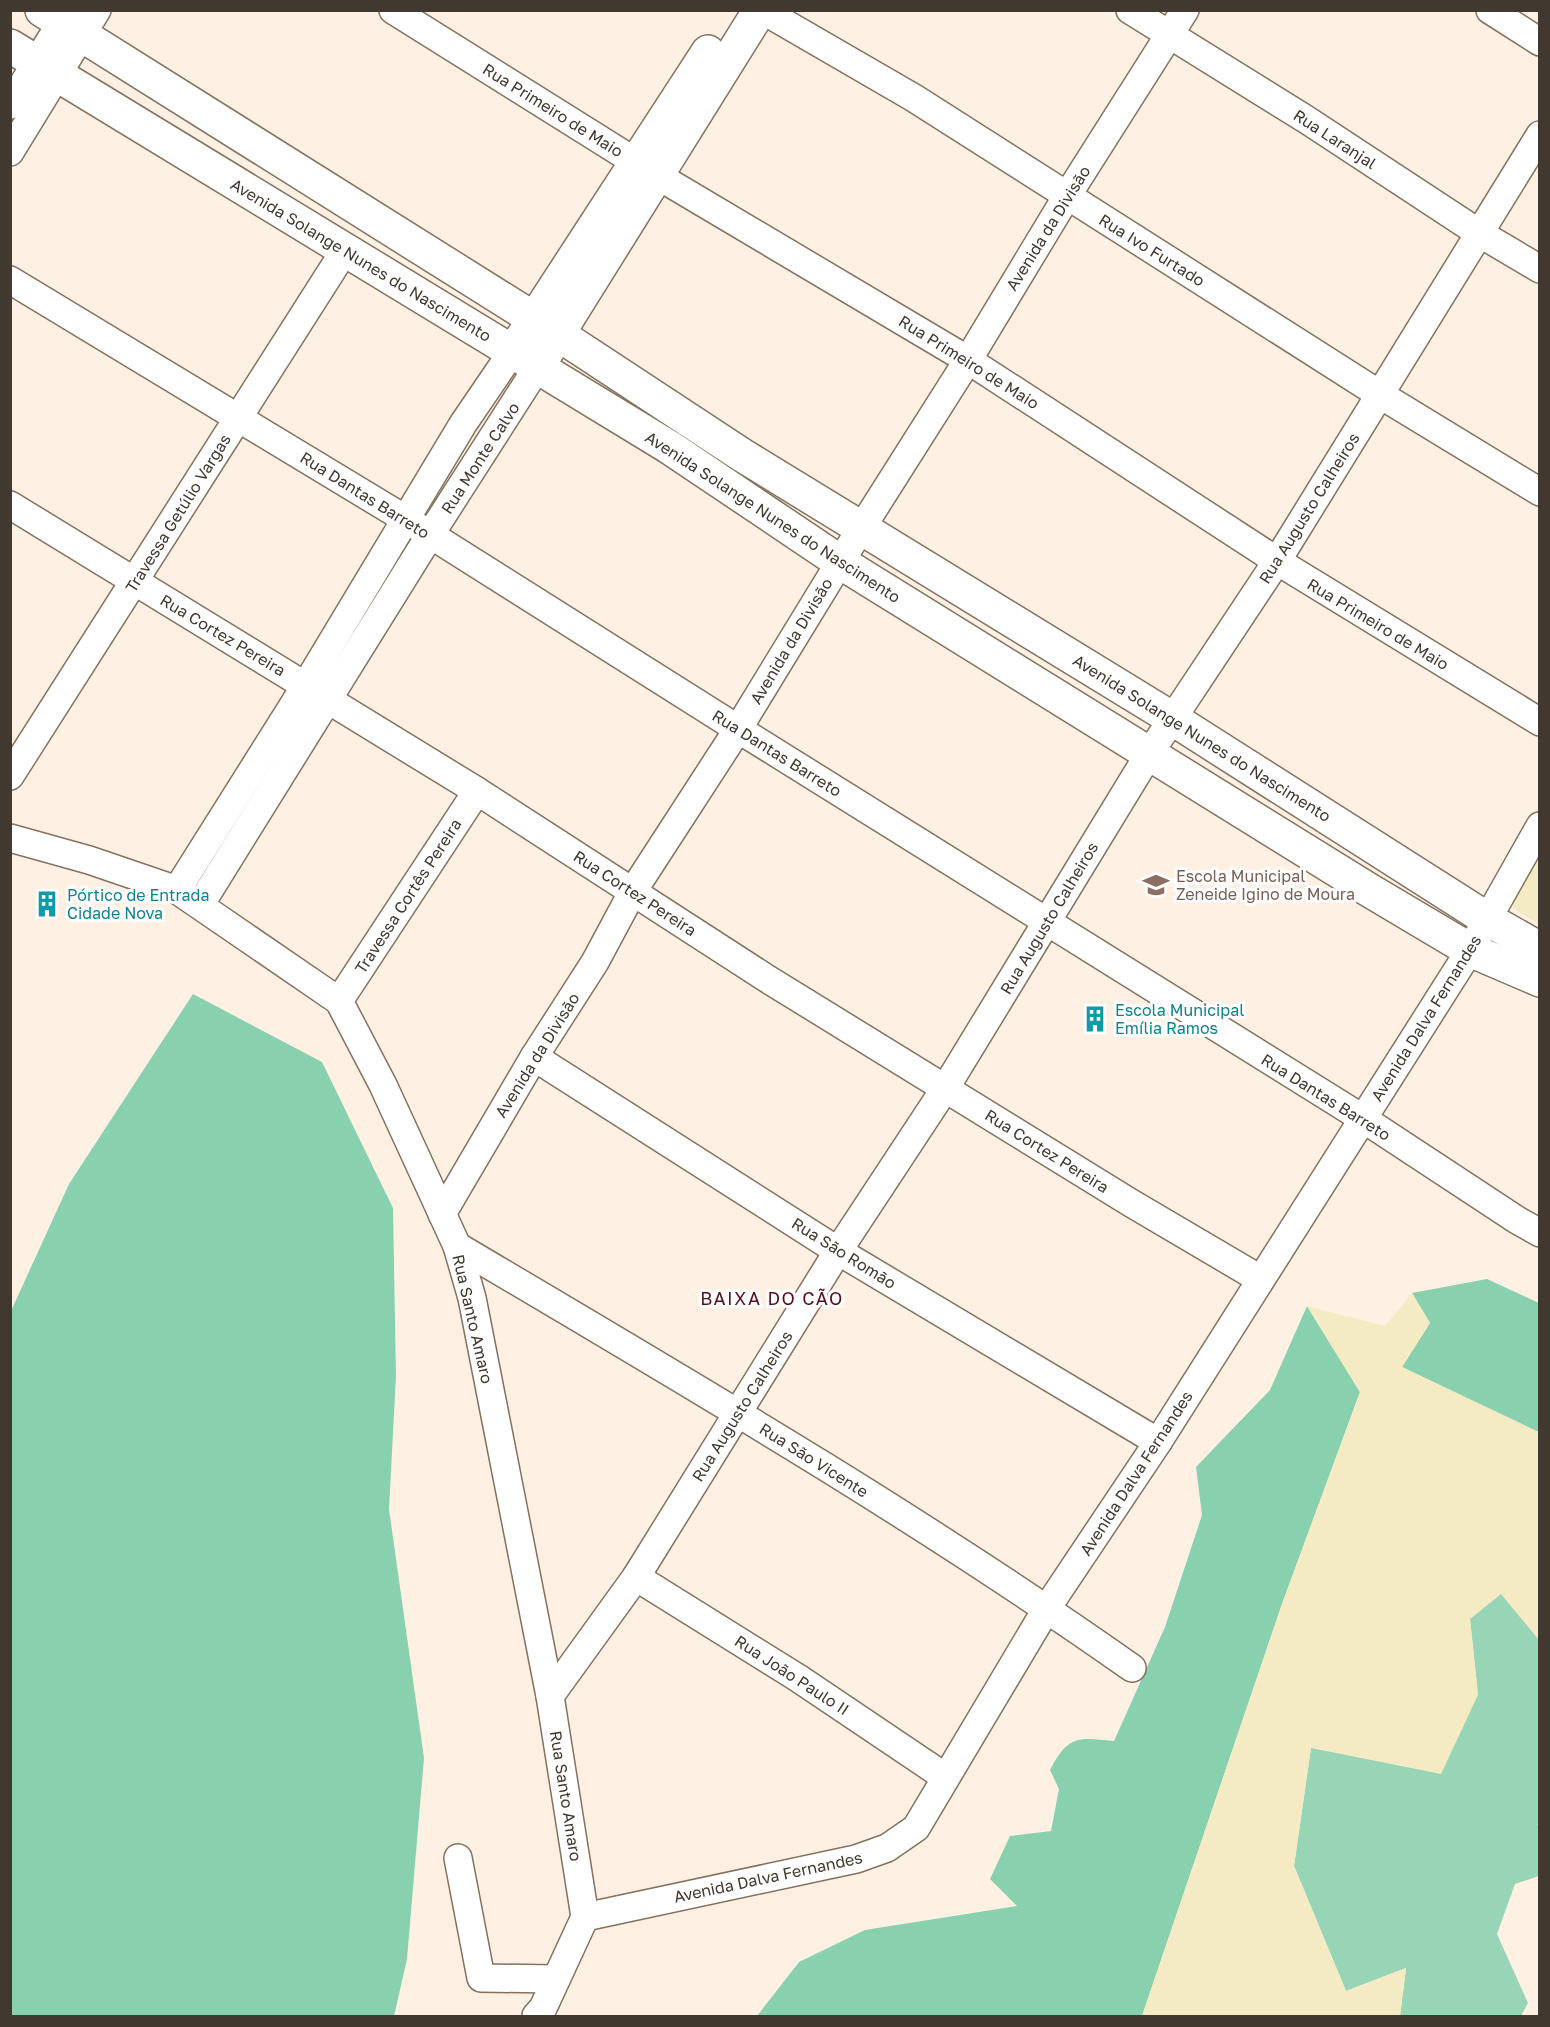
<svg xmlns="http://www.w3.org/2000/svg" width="1550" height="2027" font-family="'Golos Text',sans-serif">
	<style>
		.green { fill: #98d5b7 }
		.forest { fill: #89d0ae }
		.sand { fill: #f4eac4 }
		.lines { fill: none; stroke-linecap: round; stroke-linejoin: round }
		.minor-casing { stroke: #84715e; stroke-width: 30 }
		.major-casing { stroke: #84715e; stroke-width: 36 }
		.minor { stroke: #fff; stroke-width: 27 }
		.major { stroke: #fff; stroke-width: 33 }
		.labels { text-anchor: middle; stroke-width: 6; stroke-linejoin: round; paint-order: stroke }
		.street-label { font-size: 16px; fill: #413830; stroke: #fff }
		.education-label { font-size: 16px; fill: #785e54; stroke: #fff; text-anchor: start }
		.culture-label { font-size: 16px; fill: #0d838f; stroke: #fff; text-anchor: start }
		.neighbourhood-label { font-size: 18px; letter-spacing: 1.5px; fill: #571119; stroke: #fff }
	</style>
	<rect width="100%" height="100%" fill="#fef1e4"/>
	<polygon class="green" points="1501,1593 1540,1641 1540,1821 1537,1825 1540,1825 1539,1876 1515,1884 1497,1934 1528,2003 1521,2016 1400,2016 1406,1968 1346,1991 1294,1866 1311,1748 1478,1695 1470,1619"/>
	<g class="forest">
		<polygon points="193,994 322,1062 393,1208 396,1376 389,1509 424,1758 407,1959 394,2016 11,2016 11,1311 69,1184"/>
		<polygon points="1487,1279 1539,1303 1539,1433 1402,1367 1430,1323 1412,1293"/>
		<path d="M1307,1306L1360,1392L1282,1604L1142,2016H757L799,1962L865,1930L1017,1906L990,1879L1010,1836L1051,1831L1059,1789L1050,1770C1068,1735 1078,1737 1114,1741L1165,1627L1202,1515L1196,1467L1270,1390Z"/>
	</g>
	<g class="sand">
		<polygon points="1539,834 1539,924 1517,911 1503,895"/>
		<polygon points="1412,1293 1430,1323 1402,1367 1539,1432 1540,1641 1501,1594 1470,1619 1478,1695 1441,1774 1311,1748 1294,1866 1346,1991 1406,1968 1400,2016 1142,2016 1282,1604 1360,1392 1307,1306 1385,1326"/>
	</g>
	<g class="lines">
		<g class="minor-casing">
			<g id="minor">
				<polyline points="393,10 658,176 968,360 1277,561 1540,722"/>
				<polyline points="762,10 914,98 1379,394 1540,492"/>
				<polyline points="1130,10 1307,120 1479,233 1540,269"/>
				<polyline points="1490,10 1540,42"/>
				<polyline points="10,105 69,10"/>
				<polyline points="10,152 97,10"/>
				<polyline points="10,280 407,520 738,729 1362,1118 1517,1220 1540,1233"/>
				<polyline points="10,505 477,791 766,978 1131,1203 1260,1279"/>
				<polyline points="10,776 345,250"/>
				<polyline points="10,838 89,860 177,890 339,1001 383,1085 457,1246 472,1298 550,1696 585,1917"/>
				<polyline points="177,890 306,685 463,424 512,352"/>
				<polyline points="200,905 430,535 537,368"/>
				<polyline points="339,1001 477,791"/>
				<polyline points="534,1057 838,1251 1158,1442"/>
				<polyline points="442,1214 534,1057 595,962 633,891 738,729 840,562 968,360 1067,196 1185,10"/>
				<path d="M457,1246C685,1381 915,1515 1132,1668"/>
				<polyline points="636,1577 798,1678 945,1777"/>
				<polyline points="550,1696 636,1577 838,1251 946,1087 1149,754 1277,561 1540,135"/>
				<polyline points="458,1858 481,1978 556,1979"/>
				<polyline points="585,1917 856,1859 887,1848 916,1828 1047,1608 1158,1442 1470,950 1540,826"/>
				<polyline points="536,2016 543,2008 585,1917"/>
			</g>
		</g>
		<g class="major-casing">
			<g id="major">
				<polyline points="42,10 558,334 742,455 1173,719 1487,919 1540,949"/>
				<polyline points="10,46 669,447 840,562 1369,890 1470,950 1540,980"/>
				<polyline points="522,338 708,52"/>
				<polyline points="546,353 760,10"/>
			</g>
		</g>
		<use href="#minor" class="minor"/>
		<use href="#major" class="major"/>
	</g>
	<defs>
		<g id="school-bare" transform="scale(2.07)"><path d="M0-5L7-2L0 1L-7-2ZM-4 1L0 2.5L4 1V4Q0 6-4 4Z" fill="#8d6e63" stroke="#fff" stroke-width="2.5" paint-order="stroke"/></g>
		<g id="building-bare" transform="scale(2.07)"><path d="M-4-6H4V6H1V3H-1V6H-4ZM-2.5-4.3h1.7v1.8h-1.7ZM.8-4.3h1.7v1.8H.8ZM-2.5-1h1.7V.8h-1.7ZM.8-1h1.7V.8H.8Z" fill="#0f9aa8" stroke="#fff" stroke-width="2.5" paint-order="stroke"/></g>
	</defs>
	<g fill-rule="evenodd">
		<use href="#school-bare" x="1156" y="885"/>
		<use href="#building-bare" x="47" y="904"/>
		<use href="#building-bare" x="1095" y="1019"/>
	</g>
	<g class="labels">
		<g class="street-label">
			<text transform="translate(553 110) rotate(32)" y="6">Rua Primeiro de Maio</text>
			<text transform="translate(1335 139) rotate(33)" y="6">Rua Laranjal</text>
			<text transform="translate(1048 228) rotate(-58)" y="6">Avenida da Divisão</text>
			<text transform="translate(1152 250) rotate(32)" y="6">Rua Ivo Furtado</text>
			<text transform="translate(361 260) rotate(31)" y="6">Avenida Solange Nunes do Nascimento</text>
			<text transform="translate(969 362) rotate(32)" y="6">Rua Primeiro de Maio</text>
			<text transform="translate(480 458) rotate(-57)" y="6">Rua Monte Calvo</text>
			<text transform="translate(365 495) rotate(32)" y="6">Rua Dantas Barreto</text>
			<text transform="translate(1309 508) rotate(-58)" y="6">Rua Augusto Calheiros</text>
			<text transform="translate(178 513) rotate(-58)" y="6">Travessa Getúlio Vargas</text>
			<text transform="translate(773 517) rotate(33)" y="6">Avenida Solange Nunes do Nascimento</text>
			<text transform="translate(1378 624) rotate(31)" y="6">Rua Primeiro de Maio</text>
			<text transform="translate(223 635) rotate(31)" y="6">Rua Cortez Pereira</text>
			<text transform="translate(791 641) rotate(-59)" y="6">Avenida da Divisão</text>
			<text transform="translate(1202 738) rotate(32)" y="6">Avenida Solange Nunes do Nascimento</text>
			<text transform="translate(777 753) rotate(32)" y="6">Rua Dantas Barreto</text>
			<text transform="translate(635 893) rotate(33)" y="6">Rua Cortez Pereira</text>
			<text transform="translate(408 896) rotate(-57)" y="6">Travessa Cortês Pereira</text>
			<text transform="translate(1049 918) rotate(-59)" y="6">Rua Augusto Calheiros</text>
			<text transform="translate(1426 1018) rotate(-58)" y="6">Avenida Dalva Fernandes</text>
			<text transform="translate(537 1055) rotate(-58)" y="6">Avenida da Divisão</text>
			<text transform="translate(1326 1097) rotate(32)" y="6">Rua Dantas Barreto</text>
			<text transform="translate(1047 1151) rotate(32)" y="6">Rua Cortez Pereira</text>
			<text transform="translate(844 1253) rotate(32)" y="6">Rua São Romão</text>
			<text transform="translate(473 1319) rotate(77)" y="6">Rua Santo Amaro</text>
			<text transform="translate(742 1406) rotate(-58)" y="6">Rua Augusto Calheiros</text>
			<text transform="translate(814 1460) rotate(32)" y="6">Rua São Vicente</text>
			<text transform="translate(1136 1473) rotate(-57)" y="6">Avenida Dalva Fernandes</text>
			<text transform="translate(792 1675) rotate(33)" y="6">Rua João Paulo II</text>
			<text transform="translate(566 1796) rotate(81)" y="6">Rua Santo Amaro</text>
			<text transform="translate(768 1877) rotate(-12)" y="6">Avenida Dalva Fernandes</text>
		</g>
		<g class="education-label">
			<text x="1176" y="882">Escola Municipal<tspan x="1176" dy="18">Zeneide Igino de Moura</tspan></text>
		</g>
		<g class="culture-label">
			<text x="67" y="901">Pórtico de Entrada<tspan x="67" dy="18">Cidade Nova</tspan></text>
			<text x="1115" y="1016">Escola Municipal<tspan x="1115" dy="18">Emília Ramos</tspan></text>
		</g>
		<g class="neighbourhood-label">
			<text x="772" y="1305">BAIXA DO CÃO</text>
		</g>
	</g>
	<rect width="1550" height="2027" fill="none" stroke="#413830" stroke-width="24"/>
</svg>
